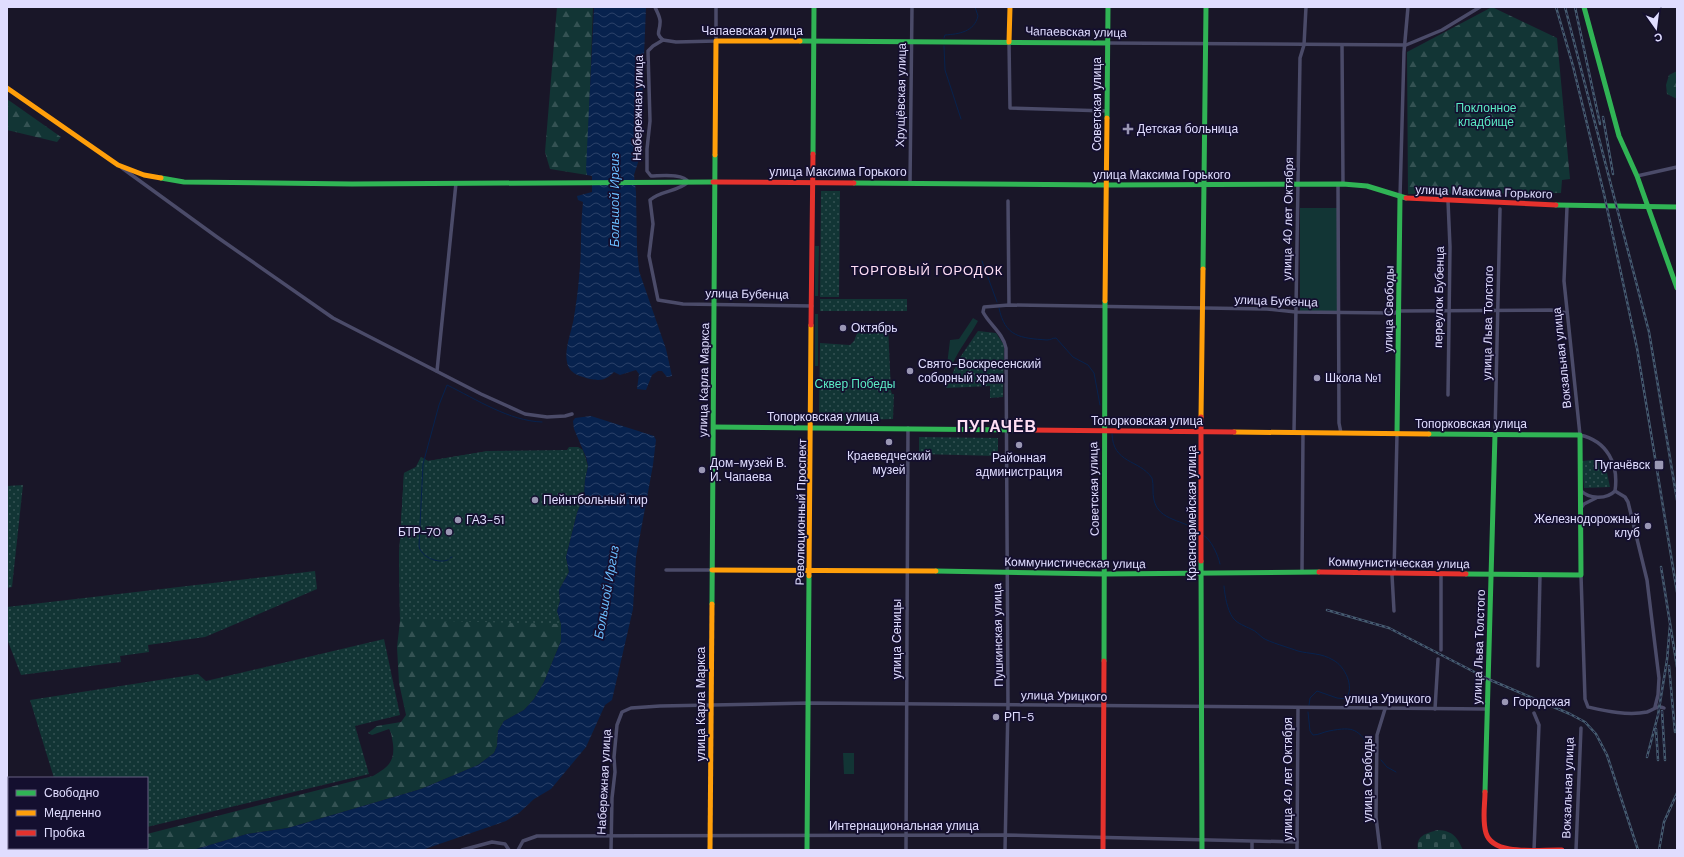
<svg xmlns="http://www.w3.org/2000/svg" width="1684" height="857" font-family="'DM Sans',sans-serif">
	<style>
		.grass { fill: #123535 }
		.forest { fill: url(#forest-firs) }
		.cemetery { fill: url(#cemetery-stones) }
		.park { fill: url(#park-dots) }
		.water { fill: url(#water-waves) }
		.lines { fill: none; stroke-linecap: round; stroke-linejoin: round }
		.stream { stroke: #07224e; stroke-width: 1 }
		.street { stroke: #4b4b69; stroke-width: 3.5 }
		.fast { stroke: #30b455; stroke-width: 5 }
		.slow { stroke: #ff9f0a; stroke-width: 5 }
		.jam { stroke: #e5322d; stroke-width: 5 }
		.rail-casing { stroke: #465c70; stroke-width: 2.5 }
		.rail { stroke: #140f2f; stroke-width: 1; stroke-dasharray: 3; stroke-linecap: butt }
		.poi-dot { fill: #9a97b4; stroke: #140f2f; stroke-width: 1.5 }
		.labels { text-anchor: middle; stroke-width: 3.5; stroke-linejoin: round; paint-order: stroke }
		.street-label { font-size: 12px; fill: #e0ddff; stroke: #140f2f }
		.park-label { font-size: 12px; fill: #5bedc5; stroke: #140f2f }
		.poi-label { font-size: 12px; fill: #e0ddff; stroke: #140f2f; text-anchor: start }
		.water-label { font-size: 13px; font-style: italic; fill: #6bbeff; stroke: #140f2f }
		.neighbourhood-label { font-size: 13px; letter-spacing: 1px; fill: #ffdff4; stroke: #140f2f }
		.district-label { font-size: 16px; font-weight: bold; letter-spacing: 1px; fill: #ffdff4; stroke: #140f2f }
	</style>
	<defs>
		<pattern id="forest-firs" width="22" height="20" patternUnits="userSpaceOnUse"><rect width="22" height="20" fill="#123535"/><path d="M5 1l3.5 6h-7zM16 11l3.5 6h-7z" fill="#345253"/></pattern>
		<pattern id="cemetery-stones" width="16" height="16" patternUnits="userSpaceOnUse"><rect width="16" height="16" fill="#123535"/><path d="M2 7V4a2 2 0 0 1 4 0v3zM10 15v-3a2 2 0 0 1 4 0v3z" fill="#345253"/></pattern>
		<pattern id="park-dots" width="8" height="8" patternUnits="userSpaceOnUse"><rect width="8" height="8" fill="#123535"/><path d="M2 2h.1M6 6h.1" fill="none" stroke="#345253" stroke-width="1.8" stroke-linecap="round"/></pattern>
		<pattern id="water-waves" width="16" height="10" patternUnits="userSpaceOnUse"><rect width="16" height="10" fill="#07224e"/><path d="M0 5q4-4 8 0t8 0" fill="none" stroke="#2b4269"/></pattern>
	</defs>
	<rect width="100%" height="100%" fill="#191628"/>
	<g class="grass">
		<polygon points="1300,208 1337,208 1339,312 1300,311"/>
		<polygon points="815,246 819,246 818,296 815,296"/>
		<rect x="815" y="314" width="3" height="52"/>
		<path d="M973,318L978,321C970,336 959,349 952,365H947L950,340L959,339Z"/>
		<polygon points="843,753 854,753 854,774 844,774"/>
	</g>
	<g class="forest">
		<polygon points="557,7 593,7 587,175 550,169 545,152"/>
		<polygon points="1492,7 1557,38 1570,179 1562,180 1561,193 1408,194 1407,52"/>
		<polygon points="1677,71 1677,99 1667,94 1666,85 1669,75"/>
		<polygon points="7,99 61,137 57,142 7,130"/>
		<path d="M488,451L561,624V641L544,682L534,699L524,710L504,721L498,731L497,746L494,753L478,765L421,789L288,828L247,834L193,850H71L81,848H147V834L373,776C388,767 395,762 393,744C392,738 392,734 389,729L372,735L368,733L377,726L401,722L406,715L399,683L397,647L400,621L399,556L404,473L416,467L421,457L428,461Z"/>
	</g>
	<path class="cemetery" d="M1438,830C1453,831 1457,837 1463,850H1418C1415,836 1426,833 1438,830Z"/>
	<g class="park">
		<polygon points="821,191 840,191 839,297 820,297"/>
		<rect x="820" y="299" width="87" height="12"/>
		<polygon points="883,326 888,326 891,391 892,394 894,394 893,419 828,421 819,412 820,343 850,345 854,341 858,331 876,331"/>
		<polygon points="978,331 996,333 1004,345 1003,397 990,398 990,386 946,388 959,359"/>
		<polygon points="919,437 998,438 998,456 919,454"/>
		<polygon points="569,447 578,447 583,450 588,466 585,480 584,496 577,513 566,557 569,572 559,590 560,601 557,611 561,624 400,620 399,556 404,473 416,467 421,457 428,461 488,451 567,450"/>
		<polygon points="1604,459 1610,487 1584,488 1582,461"/>
		<polygon points="23,485 12,587 7,588 7,486"/>
		<polygon points="315,571 317,589 205,637 148,645 149,652 120,656 121,662 21,675 7,639 7,607"/>
		<polygon points="384,639 400,715 355,726 369,774 147,827 147,778 54,778 30,700 198,674 206,681"/>
	</g>
	<g class="water">
		<path d="M594,7H646L640,156L634,175L636,192L637,249L639,271L666,349L672,376L667,377L662,371H658L652,375L646,390L637,389L639,374L636,370L620,375L614,372C606,380 601,381 590,379C580,376 569,374 567,362C564,349 572,331 574,317C576,304 578,291 579,278C582,253 580,228 583,202L578,200L577,196L592,192V176L587,175L586,169Z"/>
		<polygon points="591,416 654,436 656,440 653,465 636,557 633,609 612,700 605,705 586,747 551,789 534,799 519,813 506,821 422,850 193,850 247,834 288,828 421,789 478,765 494,753 497,746 498,731 504,721 524,710 534,699 544,682 561,641 561,624 557,611 560,601 559,590 569,572 566,557 577,513 584,496 585,480 588,466 586,457 574,429 573,421 575,418"/>
	</g>
	<g class="lines">
		<g class="stream">
			<path d="M944,38L945,35C959,34 974,32 978,16L975,7"/>
			<polyline points="944,46 945,70 961,119"/>
			<polyline points="982,261 997,302"/>
			<path d="M999,308C1005,337 1020,338 1047,340C1051,340 1052,338 1056,338L1073,357L1088,365L1094,373L1100,405"/>
			<polyline points="1109,417 1112,427"/>
			<path d="M1112,434C1113,464 1139,459 1152,478C1154,485 1152,493 1154,500C1159,522 1185,519 1198,532"/>
			<path d="M1203,535C1211,539 1218,555 1220,564"/>
			<polyline points="450,558 452,557"/>
			<path d="M448,560C438,564 421,557 419,546L423,464L439,405L447,385C476,399 509,421 542,422"/>
			<path d="M1224,586C1225,597 1227,609 1233,618C1238,624 1245,626 1251,629C1256,631 1259,635 1263,638C1269,642 1290,648 1298,651C1309,654 1322,653 1333,660C1345,666 1355,687 1346,699L1337,698L1317,691L1310,698L1309,705"/>
			<path d="M1308,712L1310,731L1313,735C1319,735 1323,732 1329,731C1355,726 1357,729 1373,750"/>
			<polyline points="1381,760 1387,767 1396,772"/>
		</g>
		<g class="street">
			<path d="M655,7C657,12 661,18 660,23C660,32 655,33 663,40L653,46L648,51L650,121L647,149V171L651,176C660,176 684,173 688,182C678,192 661,190 650,200L653,224L649,256L658,300L683,304L812,306"/>
			<polyline points="663,40 676,42 716,41 716,7"/>
			<polyline points="1009,42 1010,108 1107,111"/>
			<polyline points="1107,43 1406,45 1442,30 1480,7"/>
			<polyline points="1342,45 1343,184"/>
			<polyline points="122,168 217,237 333,318 481,394 525,414 547,417 565,416 572,414"/>
			<polyline points="1637,176 1677,167"/>
			<polyline points="910,183 912,7"/>
			<polyline points="1338,184 1339,423 1341,433"/>
			<polyline points="1400,197 1404,52 1408,7"/>
			<polyline points="1008,201 1009,305"/>
			<path d="M1567,207L1564,281L1580,435C1607,441 1619,464 1615,491C1606,500 1589,499 1580,490"/>
			<polyline points="437,371 456,183"/>
			<polyline points="1448,395 1450,247 1448,201"/>
			<polyline points="1294,432 1300,58 1304,45 1306,7"/>
			<polyline points="1495,434 1500,209"/>
			<polyline points="1615,491 1625,497 1628,502 1647,580 1659,678 1658,695 1655,707"/>
			<polyline points="1581,508 1584,504 1596,498"/>
			<polyline points="666,570 712,570"/>
			<polyline points="1302,572 1303,432"/>
			<polyline points="1441,574 1441,650"/>
			<path d="M1581,575L1585,699L1588,707C1606,711 1628,716 1647,712C1653,710 1657,705 1664,708"/>
			<polyline points="1394,611 1392,575 1394,573 1397,434"/>
			<polyline points="1538,666 1540,575"/>
			<polyline points="1435,709 1438,659"/>
			<polyline points="1534,713 1539,725 1534,850"/>
			<polyline points="462,850 492,842 505,844 509,850"/>
			<polyline points="518,850 523,841 537,836 1005,835 1297,842"/>
			<polyline points="611,850 612,798 615,772 614,757 617,725 622,712 631,708 660,706 809,703 1487,709"/>
			<polyline points="906,850 908,428"/>
			<path d="M1005,850L1008,705L1006,348C1003,333 989,324 983,312L984,307L1009,305L1267,309L1296,312L1395,313L1398,311L1551,310L1567,313"/>
			<polyline points="1252,850 1252,842"/>
			<polyline points="1297,850 1298,708"/>
			<polyline points="1380,850 1376,817 1377,735 1385,709"/>
			<polyline points="1576,850 1581,728"/>
		</g>
		<g class="fast">
			<polyline points="1584,7 1619,136 1637,176 1677,288"/>
			<polyline points="800,41 1107,43"/>
			<polyline points="1107,118 1108,7"/>
			<polyline points="813,154 814,7"/>
			<polyline points="161,178 184,182 352,184 713,182"/>
			<polyline points="854,183 1106,185 1343,184 1367,186 1406,198"/>
			<polyline points="1556,205 1677,207"/>
			<polyline points="1203,269 1206,7"/>
			<polyline points="714,427 1028,430"/>
			<polyline points="1397,434 1400,197"/>
			<polyline points="1429,434 1580,435 1581,575 1466,574"/>
			<polyline points="1201,561 1202,850"/>
			<polyline points="936,571 1105,574 1319,572"/>
			<polyline points="712,604 715,155"/>
			<polyline points="1104,661 1105,301"/>
			<polyline points="1485,792 1495,434"/>
			<polyline points="807,850 809,576"/>
		</g>
		<g class="slow">
			<polyline points="1009,42 1010,7"/>
			<polyline points="7,88 118,165 144,175 161,178"/>
			<polyline points="715,155 716,41 800,41"/>
			<polyline points="1105,301 1107,118"/>
			<polyline points="1201,417 1203,269"/>
			<polyline points="1234,432 1429,434"/>
			<polyline points="712,570 936,571"/>
			<polyline points="809,576 811,325"/>
			<polyline points="710,850 712,604"/>
		</g>
		<g class="jam">
			<polyline points="713,182 854,183"/>
			<polyline points="1406,198 1556,205"/>
			<polyline points="811,325 813,154"/>
			<polyline points="1201,417 1201,561"/>
			<polyline points="1028,430 1234,432"/>
			<polyline points="1319,572 1466,574"/>
			<path d="M1485,792C1485,805 1482,820 1486,833C1493,857 1541,849 1562,850"/>
			<polyline points="1103,850 1104,661"/>
		</g>
		<g class="rail-casing">
			<g id="rail">
				<polyline points="1556,7 1573,66 1604,194 1637,348 1677,592"/>
				<polyline points="1565,7 1649,332 1677,500"/>
				<polyline points="1575,7 1600,124"/>
				<polyline points="1603,117 1613,174"/>
				<polyline points="1661,567 1677,667"/>
				<polyline points="1327,610 1389,628 1488,679 1570,714 1585,722 1596,734 1607,755 1638,850"/>
				<polyline points="1669,666 1675,732"/>
				<polyline points="1662,711 1665,760"/>
				<polyline points="1656,729 1658,760"/>
				<polyline points="1647,757 1658,715 1667,660 1670,625"/>
				<polyline points="1659,850 1664,822 1677,793"/>
			</g>
		</g>
		<use href="#rail" class="rail"/>
	</g>
	<g class="poi-dot">
		<path d="M1126 123h4v4h4v4h-4v4h-4v-4h-4v-4h4z"/>
		<circle cx="843" cy="328" r="4"/>
		<circle cx="910" cy="371" r="4"/>
		<circle cx="1317" cy="378" r="4"/>
		<circle cx="889" cy="442" r="4"/>
		<circle cx="1019" cy="445" r="4"/>
		<rect x="1654" y="460" width="10" height="10" rx="2"/>
		<circle cx="702" cy="470" r="4"/>
		<circle cx="535" cy="500" r="4"/>
		<circle cx="458" cy="520" r="4"/>
		<circle cx="1648" cy="526" r="4"/>
		<circle cx="449" cy="532" r="4"/>
		<circle cx="1505" cy="702" r="4"/>
		<circle cx="996" cy="717" r="4"/>
	</g>
	<g class="labels">
		<g class="street-label">
			<text x="752" y="35">Чапаевская улица</text>
			<text transform="translate(1076 32) rotate(1)" y="4">Чапаевская улица</text>
			<text transform="translate(901 95) rotate(-89)" y="4">Хрущёвская улица</text>
			<text transform="translate(1097 104) rotate(-90)" y="4">Советская улица</text>
			<text transform="translate(638 108) rotate(-89)" y="4">Набережная улица</text>
			<text x="838" y="176">улица Максима Горького</text>
			<text x="1162" y="179">улица Максима Горького</text>
			<text transform="translate(1484 192) rotate(2)" y="4">улица Максима Горького</text>
			<text transform="translate(1288 219) rotate(-89)" y="4">улица 40 лет Октября</text>
			<text transform="translate(747 294) rotate(1)" y="4">улица Бубенца</text>
			<text transform="translate(1439 297) rotate(-89)" y="4">переулок Бубенца</text>
			<text transform="translate(1276 301) rotate(2)" y="4">улица Бубенца</text>
			<text transform="translate(1389 309) rotate(-89)" y="4">улица Свободы</text>
			<text transform="translate(1488 323) rotate(-89)" y="4">улица Льва Толстого</text>
			<text transform="translate(1562 358) rotate(-96)" y="4">Вокзальная улица</text>
			<text transform="translate(704 380) rotate(-89)" y="4">улица Карла Маркса</text>
			<text x="823" y="421">Топорковская улица</text>
			<text x="1147" y="425">Топорковская улица</text>
			<text x="1471" y="428">Топорковская улица</text>
			<text transform="translate(1094 489) rotate(-91)" y="4">Советская улица</text>
			<text transform="translate(801 512) rotate(-89)" y="4">Революционный Проспект</text>
			<text transform="translate(1192 513) rotate(-90)" y="4">Красноармейская улица</text>
			<text transform="translate(1075 563) rotate(1)" y="4">Коммунистическая улица</text>
			<text transform="translate(1399 563) rotate(1)" y="4">Коммунистическая улица</text>
			<text transform="translate(998 635) rotate(-91)" y="4">Пушкинская улица</text>
			<text transform="translate(897 639) rotate(-90)" y="4">улица Сеницы</text>
			<text transform="translate(1479 647) rotate(-88)" y="4">улица Льва Толстого</text>
			<text transform="translate(1064 696) rotate(1)" y="4">улица Урицкого</text>
			<text x="1388" y="703">улица Урицкого</text>
			<text transform="translate(701 704) rotate(-90)" y="4">улица Карла Маркса</text>
			<text transform="translate(1288 779) rotate(-90)" y="4">улица 40 лет Октября</text>
			<text transform="translate(1368 779) rotate(-90)" y="4">улица Свободы</text>
			<text transform="translate(604 782) rotate(-87)" y="4">Набережная улица</text>
			<text transform="translate(1568 788) rotate(-88)" y="4">Вокзальная улица</text>
			<text x="904" y="830">Интернациональная улица</text>
		</g>
		<g class="park-label">
			<text x="1486" y="112">Поклонное<tspan x="1486" dy="14">кладбище</tspan></text>
			<text x="855" y="388">Сквер Победы</text>
		</g>
		<g class="poi-label">
			<text x="1137" y="133">Детская больница</text>
			<text x="851" y="332">Октябрь</text>
			<text x="918" y="368">Свято-Воскресенский<tspan x="918" dy="14">соборный храм</tspan></text>
			<text x="1325" y="382">Школа №1</text>
			<text x="889" y="460" text-anchor="middle">Краеведческий<tspan x="889" dy="14">музей</tspan></text>
			<text x="1019" y="462" text-anchor="middle">Районная<tspan x="1019" dy="14">администрация</tspan></text>
			<text x="710" y="467">Дом-музей В.<tspan x="710" dy="14">И. Чапаева</tspan></text>
			<text x="1650" y="469" text-anchor="end">Пугачёвск</text>
			<text x="543" y="504">Пейнтбольный тир</text>
			<text x="1640" y="523" text-anchor="end">Железнодорожный<tspan x="1640" dy="14">клуб</tspan></text>
			<text x="466" y="524">ГАЗ-51</text>
			<text x="441" y="536" text-anchor="end">БТР-70</text>
			<text x="1513" y="706">Городская</text>
			<text x="1004" y="721">РП-5</text>
		</g>
		<g class="water-label">
			<text transform="translate(614 200) rotate(-90)" y="5">Большой Иргиз</text>
			<text transform="translate(606 592) rotate(-80)" y="5">Большой Иргиз</text>
		</g>
		<g class="neighbourhood-label">
			<text x="927" y="275">ТОРГОВЫЙ ГОРОДОК</text>
		</g>
		<g class="district-label">
			<text x="997" y="432">ПУГАЧЁВ</text>
		</g>
	</g>
	<rect width="1684" height="857" fill="none" stroke="#e0ddff" stroke-width="16"/>
	<rect x="8" y="777" width="140" height="72" fill="#140f2f" stroke="#666182"/>
	<rect x="16" y="790" width="20" height="6" fill="#30b455" stroke="#666182"/>
	<text x="44" y="797" font-size="12" fill="#e0ddff">Свободно</text>
	<rect x="16" y="810" width="20" height="6" fill="#ff9f0a" stroke="#666182"/>
	<text x="44" y="817" font-size="12" fill="#e0ddff">Медленно</text>
	<rect x="16" y="830" width="20" height="6" fill="#e5322d" stroke="#666182"/>
	<text x="44" y="837" font-size="12" fill="#e0ddff">Пробка</text>
	<g transform="translate(1656 28) rotate(166)" stroke="#140f2f" stroke-width="3" paint-order="stroke">
	<path d="M0-3L7 15L0 10L-7 15Z" fill="#e0ddff"/>
	<text y="-6" font-size="11" font-weight="bold" text-anchor="middle" fill="#e0ddff">С</text>
	</g>
</svg>
